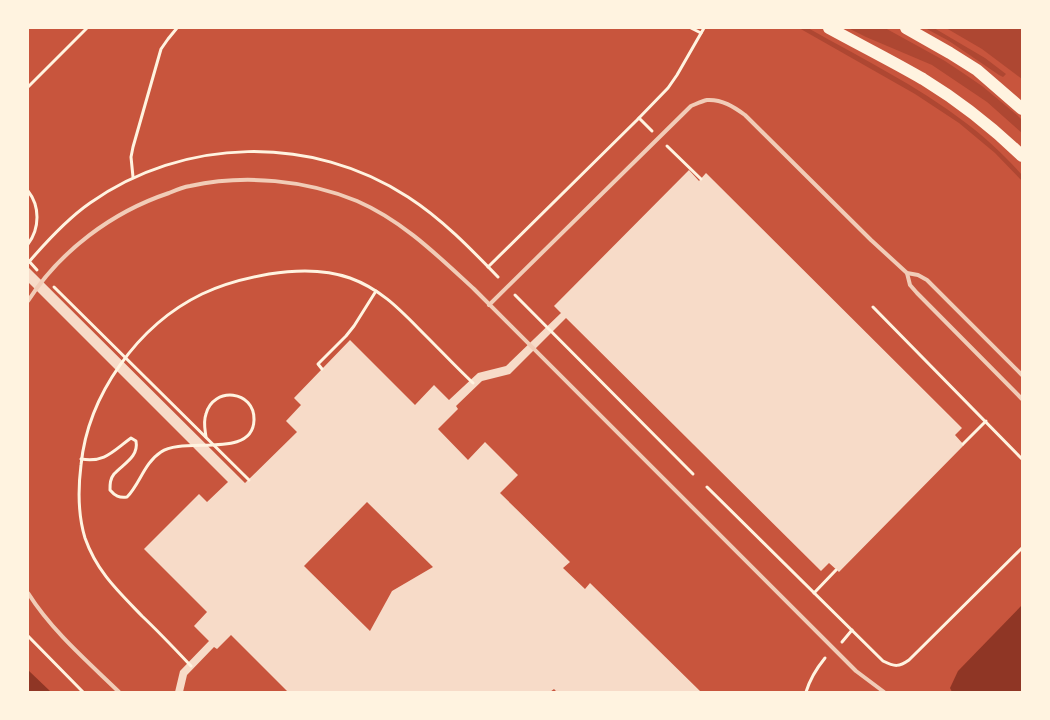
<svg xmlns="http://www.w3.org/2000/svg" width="1050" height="720" font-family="'IBM Plex Sans',sans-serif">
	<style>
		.green { fill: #ae4732 }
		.water { fill: #8f3625 }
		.building { fill: #f7dbc8; fill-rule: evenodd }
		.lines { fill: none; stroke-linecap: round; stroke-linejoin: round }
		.path { stroke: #fff3e0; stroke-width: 3 }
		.service { stroke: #f1ccb7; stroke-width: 4 }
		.primary { stroke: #fff3e0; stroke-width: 12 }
	</style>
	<rect width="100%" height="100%" fill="#c8553d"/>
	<g class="green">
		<path d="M799,28H808C861,58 918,86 966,123C986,138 1005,156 1022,175V181L995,153L959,123L915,94Z"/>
		<polygon points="848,28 885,28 945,61 963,73 982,86 1017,115 1022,120 1022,133 987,102 932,65 866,37"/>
		<polygon points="925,28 934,28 985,58 1006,74 1003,77 999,75 949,41"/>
		<polygon points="946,28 1022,28 1022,79 982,49"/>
	</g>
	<g class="water">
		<polygon points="1022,605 1022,692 952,692 950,688 958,671"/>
		<polygon points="28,670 51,692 28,692"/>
	</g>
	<path class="building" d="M689,170L699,181L706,173L962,428L955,435L964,445L839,572L829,563L821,571L566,318L510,374L482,381L456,406L458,409L438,429L468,460L485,442L518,475L500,493L570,562L563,568L585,589L590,583L701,692H557L554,689L550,692H288L231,635L217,649L214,647L187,675L183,692H175L180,671L209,641L194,626L207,612L144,549L199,494L207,502L228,482L28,282V267L245,483L297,432L286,421L301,405L294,398L350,340L415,405L434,385L449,400L478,373L506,366L561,313L554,306ZM367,502L433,567L392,591L370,631L304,566Z"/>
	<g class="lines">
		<g class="path">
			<polyline points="691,28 701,33"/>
			<polyline points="28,87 87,28"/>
			<polyline points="639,118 652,131"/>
			<polyline points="667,146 701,179"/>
			<polyline points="133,177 131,157 133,147 161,49 168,39 177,28"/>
			<path d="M28,191C40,206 40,228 28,244"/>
			<polyline points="28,260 37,270"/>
			<path d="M28,263C46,242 67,219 90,203C183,137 312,134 408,197C442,219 470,248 498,277"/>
			<polyline points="488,267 637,120 668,88 677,75 704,28"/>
			<polyline points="54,287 249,480"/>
			<polyline points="515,295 693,474"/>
			<polyline points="873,307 1022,459"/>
			<polyline points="322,369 318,364 346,336 354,326 376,291"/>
			<polyline points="963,444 986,421"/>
			<path d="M81,459C105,463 113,451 131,438L136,441C139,457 123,464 114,474C110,479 110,484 110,490C115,496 119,498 127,497C140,484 144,463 161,452C183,436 253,460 254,420C255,390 213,386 206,414C203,422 205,429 206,437"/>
			<path d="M707,487L883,661C895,667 899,667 909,660L1022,548"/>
			<polyline points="814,593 836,570"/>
			<polyline points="28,636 83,692"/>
			<polyline points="842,642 852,630"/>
			<path d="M191,666C175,649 159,632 142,616C118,591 97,572 85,538C78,515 78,489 81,465C88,395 138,325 202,294C223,284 246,278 269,274C294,270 325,269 350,278C383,290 402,312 426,336C442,352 457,368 473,383"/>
			<path d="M806,692C810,679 816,669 825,658"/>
		</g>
		<g class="service">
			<polyline points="907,273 910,285 917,293 1022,399"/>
			<path d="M28,301C60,251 112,212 169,193C176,190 183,187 190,186C245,174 306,180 357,201C403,221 438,256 474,289L856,671L884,692"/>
			<path d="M489,305L691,106C696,104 702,101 707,100C722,99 734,107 745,115L871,240L907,273L918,275L927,280L1022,375"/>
			<path d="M28,593C52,631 87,661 119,692"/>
		</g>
		<g class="primary">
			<path d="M829,28C860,45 892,61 923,79C959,101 992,127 1022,156"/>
			<polyline points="906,28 950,53 977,70 1022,109"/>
		</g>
	</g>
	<rect width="1050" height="720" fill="none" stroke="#fff3e0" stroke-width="58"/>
</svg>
